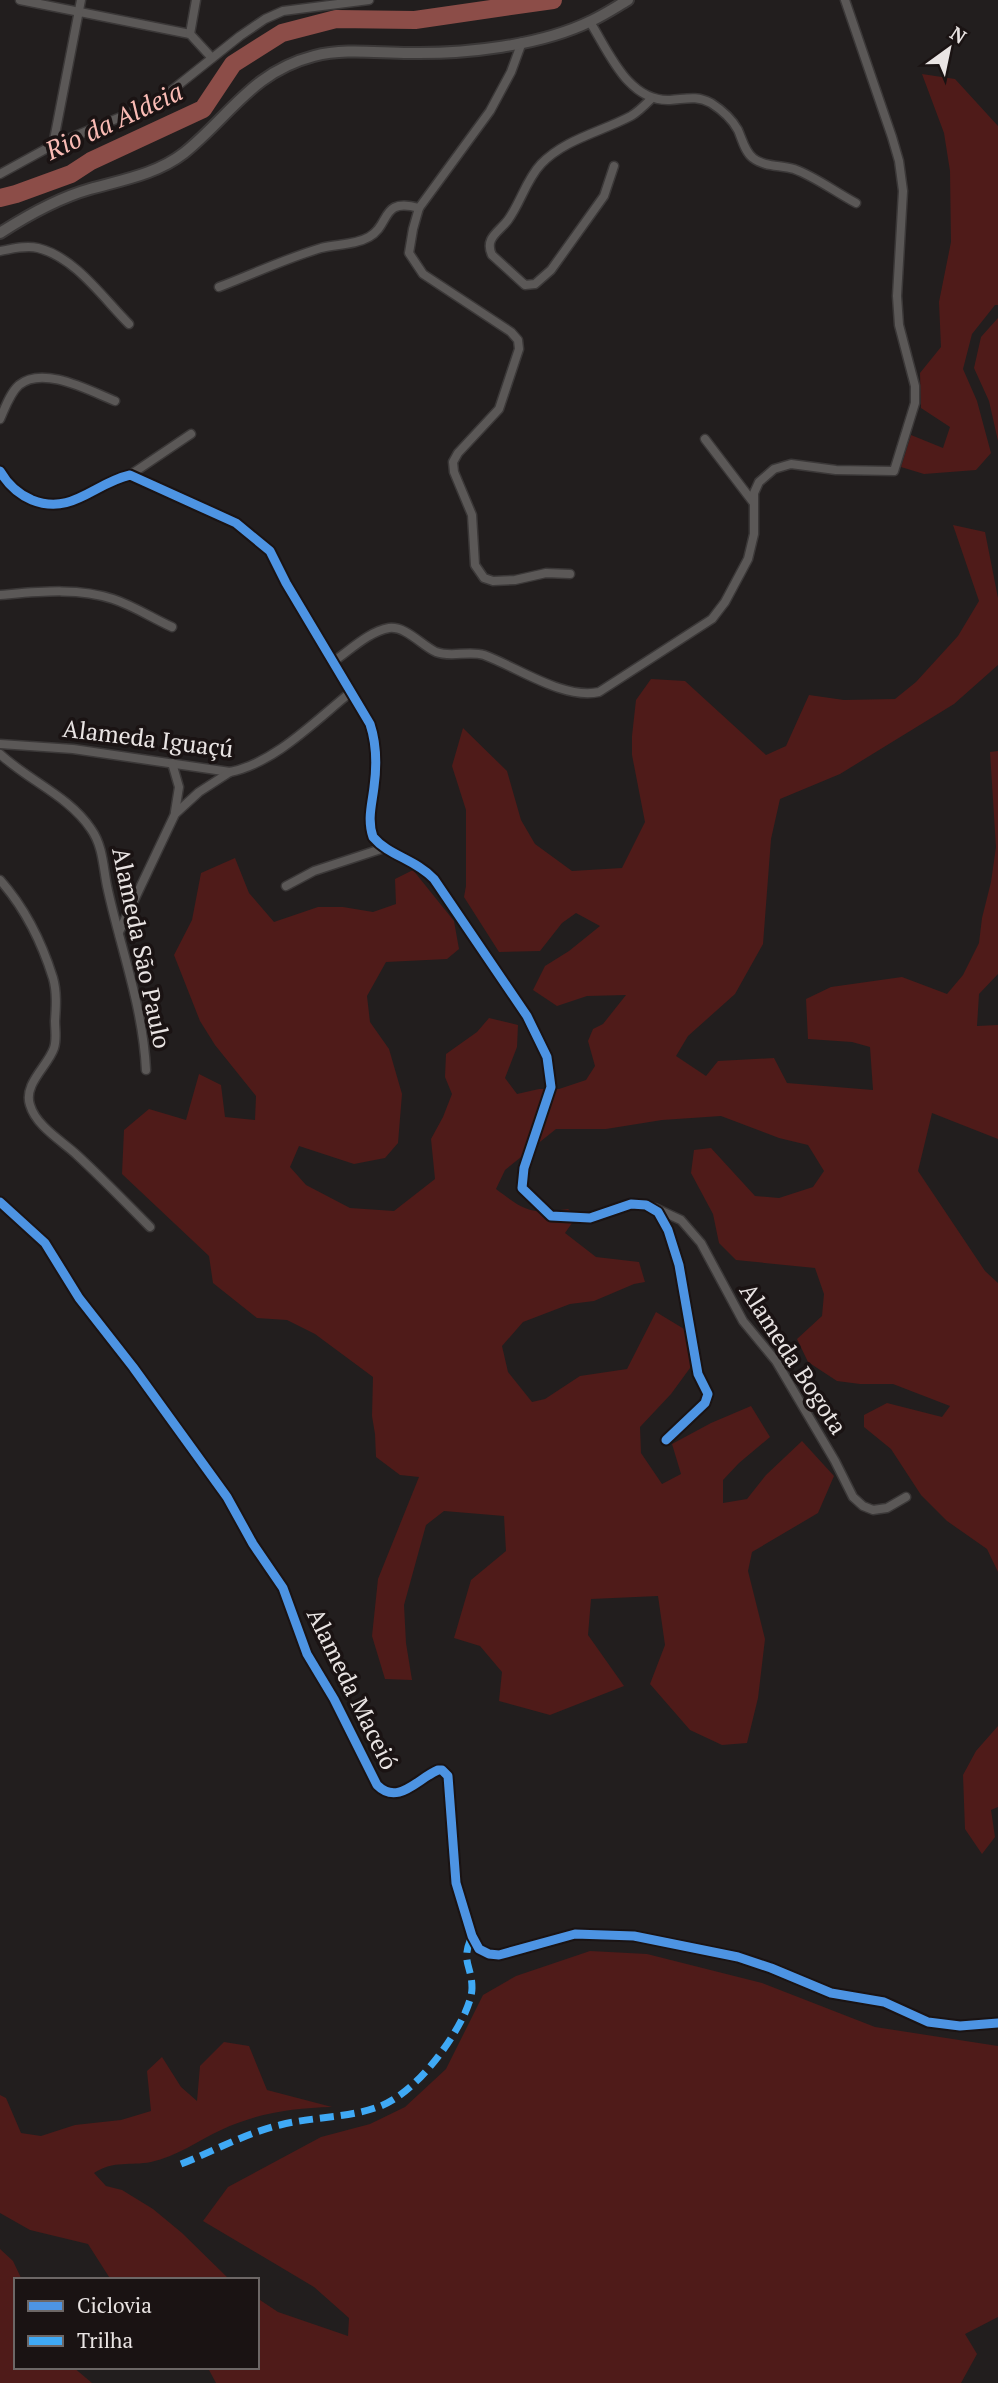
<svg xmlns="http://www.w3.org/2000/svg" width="998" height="2383" font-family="'PT Serif',serif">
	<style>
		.green { fill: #4f1b19 }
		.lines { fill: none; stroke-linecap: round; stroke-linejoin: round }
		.river { stroke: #8c4d48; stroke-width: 18 }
		.minor-casing { stroke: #3b3838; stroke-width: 11 }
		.tertiary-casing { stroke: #3b3838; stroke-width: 14 }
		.minor { stroke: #5b5857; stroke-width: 8 }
		.tertiary { stroke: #5b5857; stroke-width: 10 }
		.quiet { stroke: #3fa9f5; stroke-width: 7; stroke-dasharray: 14 7; stroke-linecap: butt }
		.cycleway-casing { stroke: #1a1313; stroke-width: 13 }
		.cycleway { stroke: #4d94e3; stroke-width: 9 }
		.labels { text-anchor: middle; stroke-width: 7; stroke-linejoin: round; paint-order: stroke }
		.street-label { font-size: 24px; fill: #e9e4e3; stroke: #1a1313 }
		.water-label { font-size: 26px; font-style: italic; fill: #fabcb5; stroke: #1a1313 }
	</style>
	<rect width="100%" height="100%" fill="#221e1e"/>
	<g class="green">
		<polygon points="922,74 955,79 998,126 998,305 995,305 972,334 963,369 977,401 991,453 976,470 924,474 901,467 911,435 943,448 950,427 921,408 920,373 941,347 939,302 951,242 950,171 944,133"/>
		<polygon points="998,318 998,441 989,401 974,368 981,337"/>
		<path d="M953,525L985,532L998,598V665L954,704L840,774L780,799L771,839L763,944L735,994L688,1036L676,1056L706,1076L718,1061L774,1058L787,1083L873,1090L870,1047L852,1042L808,1039L806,999L831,987L902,977L947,994L963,975L979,943L982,918L991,882L996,847L990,752L998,751V974L979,994L977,1026L998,1025V1139L932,1113L918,1171L985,1271L998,1283V1572L987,1549L947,1521L921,1495L891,1449L864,1427V1415L887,1403L942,1417L950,1406L893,1384H860L837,1381L808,1362L797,1339L822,1316L824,1294L815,1268L736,1260L719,1243L713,1214L691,1173L694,1150L711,1148L755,1196L779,1198L813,1187L824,1171L808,1145L779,1138L721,1116L662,1120L606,1129H556L505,1170L496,1189C525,1211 531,1215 568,1209L577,1216L565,1233L596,1257L639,1262L645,1282L634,1284L594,1301L570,1304L523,1322L502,1346L508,1372L532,1402L545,1399L580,1376L627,1369L656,1312L694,1335L690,1368L671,1394L640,1427L641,1453L662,1484L681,1474L672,1444L711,1423L751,1406L770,1437L739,1463L723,1480V1503L747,1499L766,1475L802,1441L834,1476L818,1513L752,1552L748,1571L765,1639L758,1698L747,1743L722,1745L690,1730L650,1684L665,1645L658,1596L591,1599L588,1635L624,1686L550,1715L499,1701L502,1672L480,1646L454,1638L471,1580L506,1551L504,1516L444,1511L426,1525L404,1605L406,1643L412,1680L385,1679L372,1636L378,1579L419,1477L400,1475L376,1457L375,1434L372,1416L373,1377L315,1334L287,1320L257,1318L213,1283L209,1256L122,1174L124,1130L149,1109L186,1120L199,1074L221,1085L225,1117L255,1120L256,1096L215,1045L200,1021L174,955L192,920L201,873L235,858L249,893L274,922L318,907H343L373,912L396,904L395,879L413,870L454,921L459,949L447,959L386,962L367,996L370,1022L389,1049L402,1094L398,1143L385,1158L354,1164L299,1146L290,1167L306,1185L350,1208L394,1211L435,1179L431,1139L443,1117L452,1094L445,1077L446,1054L477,1032L489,1018L518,1025L517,1047L505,1078L517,1094L539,1089H559L586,1080L595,1066L588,1041L593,1029L603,1024L626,995L587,996L557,1006L533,990L545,966L569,951L600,926L576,913L562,923L540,951L499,952L464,897L466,886V810L452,766L463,728L507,771L521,820L535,844L572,871L622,868L645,822L632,755V736L636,700L651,679L685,681L766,755L786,746L809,695L844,700L895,699L916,682L958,636L979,601Z"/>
		<polygon points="998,1726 998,1807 991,1810 995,1837 982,1854 965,1829 963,1775 976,1751"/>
		<polygon points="590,1951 647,1954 762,1983 875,2027 998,2046 998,2317 965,2334 977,2354 961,2383 216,2383 209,2370 202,2367 257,2367 257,2298 278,2312 348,2336 349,2318 314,2287 203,2221 228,2187 321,2137 370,2124 405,2107 446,2069 483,1995 516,1976"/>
		<path d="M224,2042L249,2046L267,2090L332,2107C293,2108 257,2113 221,2130C199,2140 176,2157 151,2162C130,2166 114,2160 94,2173L106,2186L122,2190L153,2209L182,2233L230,2280H111L88,2244L30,2230L0,2213V2095L6,2098L21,2133L41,2136L75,2125L121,2120L151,2111L147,2071L162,2057L181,2087L197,2101L200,2066Z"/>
		<polygon points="0,2249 13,2261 22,2280 16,2280 16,2367 73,2367 92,2383 0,2383"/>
	</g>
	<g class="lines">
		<polyline class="river" points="0,198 16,194 71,174 91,161 203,109 233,64 282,33 336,19 415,20 553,0"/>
		<g class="minor-casing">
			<g id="minor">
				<polyline points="20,0 190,34 212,58"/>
				<path d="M590,22C609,52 628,102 670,100C686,99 696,95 711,103C722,110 732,119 738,130C742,139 745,152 753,158C764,167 781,165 794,169C816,177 835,192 856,203"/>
				<polyline points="190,34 196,0"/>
				<polyline points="522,42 511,72 490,111 419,208 413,229 409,253 423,274 511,332 518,340 519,349 499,409 458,453 453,462 454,472 472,515 475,565 484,578 493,581 515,580 546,573 570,574"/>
				<polyline points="53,145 81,0"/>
				<path d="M614,166L604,196L551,270L535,284L525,285L492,255C484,238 499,232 508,220C521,202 526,180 541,164C565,139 601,132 631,116C638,112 645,105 651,99"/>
				<polyline points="0,174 53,145 157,102 240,36 265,19 283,11 369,0"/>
				<path d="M0,251C12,249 25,245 38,248C75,257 103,298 129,324"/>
				<path d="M219,287C253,274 287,258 321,248C337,244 355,245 369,237C391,225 380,197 419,208"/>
				<path d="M0,419C5,408 10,393 19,385C43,365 90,391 115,401"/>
				<polyline points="705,439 753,502"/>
				<path d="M0,471C8,485 18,494 32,500C72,516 94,483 130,475L236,523L270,551L286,583L370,724C377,745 377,765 374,787C372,804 367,820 373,837C389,856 415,859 434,879L527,1016L547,1057L551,1087L524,1168L522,1188L551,1216L590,1218L631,1204L646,1205L658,1212L668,1230L679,1265L698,1374L708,1394L705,1403L666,1440"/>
				<polyline points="130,475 191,434"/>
				<path d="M0,595C36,592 78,587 113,599C134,606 152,618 172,627"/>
				<path d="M334,661C350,650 370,631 389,628C406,626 421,645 436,652C452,658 468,650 484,655C517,667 564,700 599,692L712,619L725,602L748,559L754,534V493L759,482L766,476L774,469L791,464L836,470L894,471L915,403V386L899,325L897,296L903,191L899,161L892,137L845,0"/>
				<path d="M0,744L73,749L230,772C275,763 316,720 351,692"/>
				<path d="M0,754C29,781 69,796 91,829C103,846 103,866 107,886C120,947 143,1006 146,1070"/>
				<polyline points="172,763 179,787 175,812"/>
				<path d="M0,880C24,907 42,943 53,978C57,992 56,1007 55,1021C55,1030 57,1039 54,1048C48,1066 23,1084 30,1105C36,1126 62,1141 77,1155C102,1178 126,1203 150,1227"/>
				<polyline points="286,886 314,871 384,848"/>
				<polyline points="119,932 175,814 199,792 230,772"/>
				<path d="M0,1202L45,1243L79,1298L133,1367L227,1497L253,1544L283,1588L307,1654L334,1699L377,1785C398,1806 417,1779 438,1770H442L448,1776L456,1883L472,1936L479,1949L489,1954L499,1955L575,1934L634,1936L738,1957L771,1968L831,1993L884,2002L928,2022L960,2026L998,2023"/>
				<polyline points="655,1208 681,1220 701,1243 743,1321 776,1361 835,1461 853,1497 863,1506 873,1510 887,1508 906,1497"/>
			</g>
		</g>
		<g class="tertiary-casing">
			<path id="tertiary" d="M0,233C28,215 58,198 90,189C122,180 157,174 184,153C230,116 252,72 314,56C345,48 377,53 409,53C465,54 540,46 591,21C604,15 616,7 628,0"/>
		</g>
		<use href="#minor" class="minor"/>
		<use href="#tertiary" class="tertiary"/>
		<path class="quiet" d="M181,2164C214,2151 246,2133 280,2125C311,2117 345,2118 375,2108C412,2097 449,2047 465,2013C468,2006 472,1996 472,1988C472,1965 460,1962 472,1936"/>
		<g class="cycleway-casing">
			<g id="cycleway">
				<path d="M0,471C8,485 18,494 32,500C72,516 94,483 130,475L236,523L270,551L286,583L370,724C377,745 377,765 374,787C372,804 367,820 373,837C389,856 415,859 434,879L527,1016L547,1057L551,1087L524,1168L522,1188L551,1216L590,1218L631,1204L646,1205L658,1212L668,1230L679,1265L698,1374L708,1394L705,1403L666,1440"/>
				<path d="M0,1202L45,1243L79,1298L133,1367L227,1497L253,1544L283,1588L307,1654L334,1699L377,1785C398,1806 417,1779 438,1770H442L448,1776L456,1883L472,1936L479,1949L489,1954L499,1955L575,1934L634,1936L738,1957L771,1968L831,1993L884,2002L928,2022L960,2026L998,2023"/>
			</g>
		</g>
		<use href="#cycleway" class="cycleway"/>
	</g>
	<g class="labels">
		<g class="street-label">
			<text transform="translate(148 739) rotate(7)" y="8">Alameda Iguaçú</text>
			<text transform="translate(141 948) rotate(78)" y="8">Alameda São Paulo</text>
			<text transform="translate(793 1359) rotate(57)" y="8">Alameda Bogota</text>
			<text transform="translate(352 1689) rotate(64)" y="8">Alameda Maceió</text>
		</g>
		<g class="water-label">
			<text transform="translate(114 121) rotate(-25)" y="9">Rio da Aldeia</text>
		</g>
	</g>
	<rect x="14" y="2278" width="245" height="91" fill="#1a1313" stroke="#6d6766" stroke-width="2"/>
	<rect x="28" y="2301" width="35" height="10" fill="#4d94e3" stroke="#6d6766" stroke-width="2"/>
	<text x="77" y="2313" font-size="21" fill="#e9e4e3">Ciclovia</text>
	<rect x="28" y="2336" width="35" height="10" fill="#3fa9f5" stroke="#6d6766" stroke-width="2"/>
	<text x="77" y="2348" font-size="21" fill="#e9e4e3">Trilha</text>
	<g transform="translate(949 49) rotate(33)" stroke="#1a1313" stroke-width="5" paint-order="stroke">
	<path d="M0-5L12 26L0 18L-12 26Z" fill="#e9e4e3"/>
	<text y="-10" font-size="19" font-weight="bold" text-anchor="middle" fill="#e9e4e3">N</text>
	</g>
</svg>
